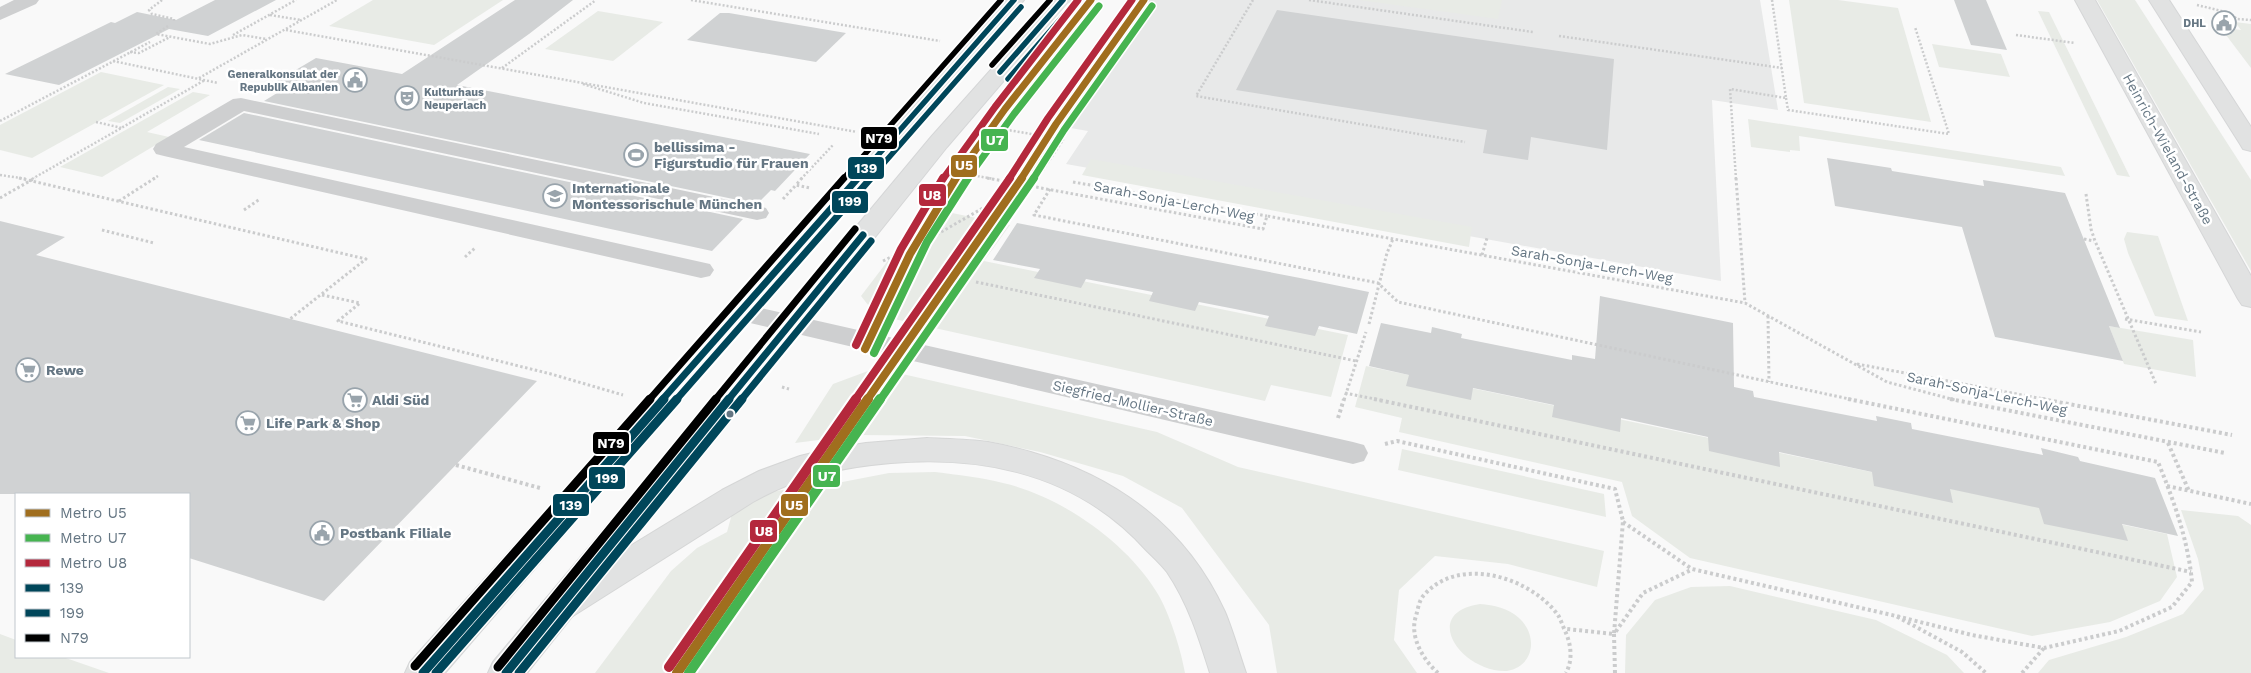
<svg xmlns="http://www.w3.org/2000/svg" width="2251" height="673" font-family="'Work Sans',sans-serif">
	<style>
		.built { fill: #e8e9e9 }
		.green { fill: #e8ebe6 }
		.building { fill: #d0d2d3 }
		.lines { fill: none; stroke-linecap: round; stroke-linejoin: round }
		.major-casing { stroke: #d5d6d7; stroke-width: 2 }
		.highway-casing { stroke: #d5d6d6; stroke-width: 2 }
		.path-far2 { stroke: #cbcccd; stroke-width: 2.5; stroke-dasharray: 2 2; stroke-linecap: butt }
		.path-far1 { stroke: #cbcccd; stroke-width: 3; stroke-dasharray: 2.5 2.5; stroke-linecap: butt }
		.path { stroke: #cbcccd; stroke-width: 4; stroke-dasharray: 3 3; stroke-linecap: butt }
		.minor { fill: #cecfd0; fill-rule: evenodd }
		.major { fill: #e1e2e2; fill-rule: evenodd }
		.highway { fill: #e1e2e2; fill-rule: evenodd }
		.bus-1-far2-casing { stroke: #fff; stroke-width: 9 }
		.bus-1-far1-casing { stroke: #fff; stroke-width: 11 }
		.bus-1-casing { stroke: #fff; stroke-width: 12 }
		.bus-2-far2-casing { stroke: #fff; stroke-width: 9 }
		.bus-2-far1-casing { stroke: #fff; stroke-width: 11 }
		.bus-2-casing { stroke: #fff; stroke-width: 12 }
		.bus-3-far2-casing { stroke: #fff; stroke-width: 9 }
		.bus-3-far1-casing { stroke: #fff; stroke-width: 11 }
		.bus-3-casing { stroke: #fff; stroke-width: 12 }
		.bus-1-far2 { stroke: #00465a; stroke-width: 5.5 }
		.bus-1-far1 { stroke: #00465a; stroke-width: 7 }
		.bus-1 { stroke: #00465a; stroke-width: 9 }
		.bus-2-far2 { stroke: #00465a; stroke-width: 5.5 }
		.bus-2-far1 { stroke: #00465a; stroke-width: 7 }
		.bus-2 { stroke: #00465a; stroke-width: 9 }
		.bus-3-far2 { stroke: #000; stroke-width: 5.5 }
		.bus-3-far1 { stroke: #000; stroke-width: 7 }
		.bus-3 { stroke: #000; stroke-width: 9 }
		.metro-1-far2-casing { stroke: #fff; stroke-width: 10 }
		.metro-1-far1-casing { stroke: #fff; stroke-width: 12 }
		.metro-1-casing { stroke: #fff; stroke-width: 14 }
		.metro-2-far2-casing { stroke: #fff; stroke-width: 10 }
		.metro-2-far1-casing { stroke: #fff; stroke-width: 12 }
		.metro-2-casing { stroke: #fff; stroke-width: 14 }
		.metro-3-far2-casing { stroke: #fff; stroke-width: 10 }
		.metro-3-far1-casing { stroke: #fff; stroke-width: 12 }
		.metro-3-casing { stroke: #fff; stroke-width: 14 }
		.metro-1-far2 { stroke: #a06e1e; stroke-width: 7 }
		.metro-1-far1 { stroke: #a06e1e; stroke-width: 8 }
		.metro-1 { stroke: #a06e1e; stroke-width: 10 }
		.metro-2-far2 { stroke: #46b450; stroke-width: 7 }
		.metro-2-far1 { stroke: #46b450; stroke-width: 8 }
		.metro-2 { stroke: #46b450; stroke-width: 10 }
		.metro-3-far2 { stroke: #b4283c; stroke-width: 7 }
		.metro-3-far1 { stroke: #b4283c; stroke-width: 8 }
		.metro-3 { stroke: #b4283c; stroke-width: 10 }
		.bus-dot { fill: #657683; stroke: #fff; stroke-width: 2 }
		.labels { text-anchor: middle; stroke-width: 5; stroke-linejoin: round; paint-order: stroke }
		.far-poi-label { font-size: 11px; font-weight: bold; fill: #657683; stroke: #fff; text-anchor: end }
		.poi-label { font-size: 14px; font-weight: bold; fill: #657683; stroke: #fff; text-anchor: start }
		.street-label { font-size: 14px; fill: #657683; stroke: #fff }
		.line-badge { stroke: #fff; stroke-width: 2 }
		.badge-label { font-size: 14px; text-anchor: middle; font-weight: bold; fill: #fff }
	</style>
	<rect width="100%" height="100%" fill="#f9f9f9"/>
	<polygon class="built" points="1130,0 1760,0 1778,110 1712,100 1721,281 1066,164 1088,131 1042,123"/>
	<g class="green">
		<polygon points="373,0 503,0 434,45 329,26"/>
		<polygon points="1359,0 1502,0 1498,19"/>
		<polygon points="1789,0 1838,0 1898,8 1931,122 1804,103"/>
		<polygon points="2097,0 2135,0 2251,180 2251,271"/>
		<polygon points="598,11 663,22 613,61 545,49"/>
		<polygon points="2038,11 2049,12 2130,177 2117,175"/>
		<polygon points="2235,22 2251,24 2251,68 2220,27 2241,30"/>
		<polygon points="1932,44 2001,54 2010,77 1939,67"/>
		<polygon points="101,72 164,85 32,158 0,150 0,125"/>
		<polygon points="168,87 180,89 120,123 108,121"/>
		<polygon points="193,92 210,95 147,132 169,137 102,177 60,167"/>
		<polygon points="1748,119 2061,167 2065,176 1799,136 1800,151 1790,150 1790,152 1751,147"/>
		<polygon points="1091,159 1472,227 1469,247 1082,175"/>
		<polygon points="928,208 1010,225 984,261 1348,335 1331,397 1271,385 1265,401 876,315 861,296"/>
		<polygon points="2127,232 2158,236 2188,321 2155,316 2128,253 2124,239"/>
		<polygon points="2109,326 2193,340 2196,377 2124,364"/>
		<polygon points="1366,366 2167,534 2177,577 2160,601 2110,622 2032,636 1690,558 1632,516 1622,482 1399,432 1402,418 1355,407"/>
		<polygon points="876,368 1157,432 1238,467 1604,551 1597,587 1508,564 1435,556 1399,590 1394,640 1417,673 1277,673 1269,625 1182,508 1123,476 1040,452 965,436 858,435 795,443 833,384"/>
		<polygon points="1402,449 1604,494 1606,517 1398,470"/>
		<path d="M935,472C958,475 981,477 1003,483C1060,496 1125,541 1156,591C1169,611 1181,650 1185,673H595L671,571L697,548L727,532L733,510L767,492L832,484L889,473Z"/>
		<polygon points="2181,510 2238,516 2251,525 2251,673 2038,673 2049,660 2126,637 2183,614 2204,589 2198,559"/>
		<polygon points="1730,586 1876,620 1947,655 1964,673 1625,673 1626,635 1655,600 1691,587"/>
		<path d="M1480,604C1494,605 1508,608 1519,618C1538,635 1535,666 1507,671C1462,673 1419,613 1480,604Z"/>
		<polygon points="0,634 16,640 16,657 63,657 109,673 0,673"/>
	</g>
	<g class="building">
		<polygon points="215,0 276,0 208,36 169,29 59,85 5,74 111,22 115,23 137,12 176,20"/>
		<polygon points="515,0 573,0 529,34 457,85 810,154 775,191 771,190 757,204 264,101 282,90 267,87 316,58 402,74"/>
		<polygon points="1954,0 1986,0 2007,50 1971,45"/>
		<polygon points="1277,10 1614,59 1607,150 1531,137 1528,160 1483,153 1487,130 1236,90"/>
		<polygon points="720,13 729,13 846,33 816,62 687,40"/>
		<polygon points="244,113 743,219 712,251 199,140"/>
		<polygon points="1827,158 1891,168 1892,171 1984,186 1983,180 2065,193 2120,328 2109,326 2123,361 1995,337 1962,227 1835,206"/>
		<polygon points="0,221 65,237 36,255 537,381 324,601 189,558 189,494 0,494"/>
		<polygon points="1017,223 1300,278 1369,292 1357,334 1319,326 1315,336 1265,326 1269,316 1235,309 1199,302 1195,311 1149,301 1153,292 1086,279 1081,288 1034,278 1040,269 993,260"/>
		<polygon points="1600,296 1733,323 1734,387 1753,391 1754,397 1877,421 1876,416 1911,423 1912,429 2043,455 2041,448 2078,457 2080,461 2155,478 2178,536 2122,524 2128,541 2044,524 2039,508 1950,489 1953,503 1874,486 1872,472 1779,452 1780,467 1709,451 1708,437 1621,418 1620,432 1552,417 1554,405 1473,388 1471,400 1406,386 1409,375 1369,366 1381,323 1431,333 1432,327 1462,334 1461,338 1572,360 1572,355 1595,359"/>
	</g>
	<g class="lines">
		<g class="major-casing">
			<g id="major">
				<polygon points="1004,0 1024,0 445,673 405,673 410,662"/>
				<polygon points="1053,0 1073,0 947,147 527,673 488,673 493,662 931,137"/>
				<polygon points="2075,0 2095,0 2251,276 2251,307 2242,305 2238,299"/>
				<polygon points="2149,0 2169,0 2251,127 2251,151 2243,149 2240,144"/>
			</g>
		</g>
		<g class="highway-casing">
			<path id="highway" d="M927,438C947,439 968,439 988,442C1092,461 1180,513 1225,612C1233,631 1239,653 1246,673H1210C1199,638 1188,603 1167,572C1161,564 1153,557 1146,550C1079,476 987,455 891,463C841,467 797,477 753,502L573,616L561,620L549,616L544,606L549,596L586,573L722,490L759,471L800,456L833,448L866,443Z"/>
		</g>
		<g class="path-far2">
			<polyline points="162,0 149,10 152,14 174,19 174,23"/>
			<polyline points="691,0 940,41"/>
			<polyline points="1253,0 1196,96 1465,142"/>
			<polyline points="1309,0 1533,32"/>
			<polyline points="2197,5 2230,13 2237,19 2251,20"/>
			<polyline points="270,15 301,20"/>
			<polyline points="168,26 156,34 210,44 242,35 266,39"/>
			<polyline points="286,30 857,132"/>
			<polyline points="233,35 296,0"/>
			<polyline points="2016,35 2075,43"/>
			<polyline points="1559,36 1782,68"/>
			<polyline points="130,52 139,53 170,37"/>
			<polyline points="113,61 218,83"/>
			<polyline points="502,68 596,0"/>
			<polyline points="199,78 337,0"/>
			<polyline points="583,84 644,103 819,134"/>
			<polyline points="1786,98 1788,110 1949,134 1915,27"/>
			<polyline points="0,121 150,42"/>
			<polyline points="96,122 122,128"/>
			<polyline points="990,127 1055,138 1027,179"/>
			<polyline points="1043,170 1063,140 1055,138"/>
			<polyline points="954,172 994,179"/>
			<polyline points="0,175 27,179"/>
			<polyline points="32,179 205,80"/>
			<polyline points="153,179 158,176"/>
			<polyline points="801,179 833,145"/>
			<polyline points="1736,179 1730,89 1786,98 1772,0"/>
		</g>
		<g class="path-far1">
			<polyline points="19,178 366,259 290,319"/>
			<polyline points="802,178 796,185 810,188"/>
			<polyline points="987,178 1263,229 1267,216 1745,303 1887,382 1955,400"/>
			<polyline points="1736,178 1745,303"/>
			<polyline points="1073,182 1267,216"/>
			<polyline points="1050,189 1034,215 1378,283 1398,302 1854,400"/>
			<polyline points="2086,194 2091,229 2095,241 2156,384"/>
			<polyline points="0,198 35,178"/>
			<polyline points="783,199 796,185"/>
			<polyline points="119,201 155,178"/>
			<polyline points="244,210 260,199"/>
			<polyline points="102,230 154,243"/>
			<polyline points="2084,239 2094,241"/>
			<polyline points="1482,255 1487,238"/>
			<polyline points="465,257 475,248"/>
			<polyline points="883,261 943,231 1023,185 1028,178"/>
			<polyline points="976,282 1356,361"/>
			<polyline points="322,295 360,303 338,321 551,374 623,395"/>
			<polyline points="1768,316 1769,382"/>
			<polyline points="2125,319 2201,332"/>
			<polyline points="1369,324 1387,253 1393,239"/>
			<polyline points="1857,364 2049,400"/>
			<polyline points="782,387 789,389"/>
			<polyline points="1345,393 1380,400"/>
			<polyline points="1344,400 1366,332"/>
		</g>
		<g class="path">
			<polyline points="1374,399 2191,572"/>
			<path d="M1848,399L2158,462C2174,501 2188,540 2192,582L2172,607L2119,631L2044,648L1972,635L1896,616"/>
			<polyline points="1950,399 2225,453"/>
			<polyline points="2042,399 2232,435"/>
			<polyline points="1338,418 1344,399"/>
			<polyline points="2168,443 2189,491"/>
			<polyline points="1385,444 1397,441 1615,489 1623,521 1614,634 1567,629"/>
			<polyline points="456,465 540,488"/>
			<polyline points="2167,486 2251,504"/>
			<polyline points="1623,522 1692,569 1896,616 1962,652 1986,673"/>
			<path d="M1438,673C1423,660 1409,636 1416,616C1418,609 1419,600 1424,595C1459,555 1530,577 1558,615C1561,620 1563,627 1566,633C1571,645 1573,660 1566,673"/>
			<polyline points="1615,673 1614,634 1643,593 1691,570"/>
			<polyline points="2022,673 2044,648"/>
		</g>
		<g class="minor">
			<polygon points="14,0 39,0 36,4 0,20 0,7"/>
			<polygon points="241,98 757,206 766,208 769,213 766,218 757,220 244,111 184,147 710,264 714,270 710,276 701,278 164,156 156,154 153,149 156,144 233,99"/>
			<polygon points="739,303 1353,442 1364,445 1368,453 1364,461 1353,464 729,318 726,312 729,306"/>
		</g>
		<use href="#major" class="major"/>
		<use href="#highway" class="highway"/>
		<g class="bus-1-far2-casing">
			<g id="bus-1-far2">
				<polyline points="1000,72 1063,0"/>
				<polyline points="857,179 1014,0"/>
			</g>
		</g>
		<g class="bus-1-far1-casing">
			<g id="bus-1-far1">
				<polyline points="662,400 858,178"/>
				<polyline points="728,400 863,235"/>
			</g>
		</g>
		<g class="bus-1-casing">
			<g id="bus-1">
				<polyline points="423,673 664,399"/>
				<polyline points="506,673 729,399"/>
			</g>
		</g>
		<g class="bus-2-far2-casing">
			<g id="bus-2-far2">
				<polyline points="1008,79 1071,7"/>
				<polyline points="870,179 1021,7"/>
			</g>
		</g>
		<g class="bus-2-far1-casing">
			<g id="bus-2-far1">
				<polyline points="676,400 871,178"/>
				<polyline points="741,400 871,241"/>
			</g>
		</g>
		<g class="bus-2-casing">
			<g id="bus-2">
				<polyline points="436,673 677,399"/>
				<polyline points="519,673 742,399"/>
			</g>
		</g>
		<g class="bus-3-far2-casing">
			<g id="bus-3-far2">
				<polyline points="992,65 1050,0"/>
				<polyline points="843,179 1001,0"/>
			</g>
		</g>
		<g class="bus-3-far1-casing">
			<g id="bus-3-far1">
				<polyline points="649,400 844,178"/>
				<polyline points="715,400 855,229"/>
			</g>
		</g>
		<g class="bus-3-casing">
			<g id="bus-3">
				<polyline points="415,666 650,399"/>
				<polyline points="498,667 716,399"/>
			</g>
		</g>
		<use href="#bus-1-far2" class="bus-1-far2"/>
		<use href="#bus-1-far1" class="bus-1-far1"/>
		<use href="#bus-1" class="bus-1"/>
		<use href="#bus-2-far2" class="bus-2-far2"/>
		<use href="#bus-2-far1" class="bus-2-far1"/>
		<use href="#bus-2" class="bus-2"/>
		<use href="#bus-3-far2" class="bus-3-far2"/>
		<use href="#bus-3-far1" class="bus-3-far1"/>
		<use href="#bus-3" class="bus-3"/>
		<g class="metro-1-far2-casing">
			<g id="metro-1-far2">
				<polyline points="955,179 1005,109 1091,0"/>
				<polyline points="1021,179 1056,124 1144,0"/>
			</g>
		</g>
		<g class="metro-1-far1-casing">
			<g id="metro-1-far1">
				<polyline points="865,349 910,254 956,178"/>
				<polyline points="867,400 1022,178"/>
			</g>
		</g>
		<g class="metro-1-casing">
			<polyline id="metro-1" points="677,673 868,399"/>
		</g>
		<g class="metro-2-far2-casing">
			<g id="metro-2-far2">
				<polyline points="967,179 1014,114 1099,6"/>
				<polyline points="1033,179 1064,130 1152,6"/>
			</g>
		</g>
		<g class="metro-2-far1-casing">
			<g id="metro-2-far1">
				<polyline points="874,353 927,242 968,178"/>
				<polyline points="880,400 1034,178"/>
			</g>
		</g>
		<g class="metro-2-casing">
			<polyline id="metro-2" points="689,673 880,399"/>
		</g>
		<g class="metro-3-far2-casing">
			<g id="metro-3-far2">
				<polyline points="943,179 995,107 1078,0"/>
				<polyline points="1009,179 1048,118 1132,0"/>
			</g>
		</g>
		<g class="metro-3-far1-casing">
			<g id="metro-3-far1">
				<polyline points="856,345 901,249 943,178"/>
				<polyline points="855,400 1010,178"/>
			</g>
		</g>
		<g class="metro-3-casing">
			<polyline id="metro-3" points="669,667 856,399"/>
		</g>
		<use href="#metro-1-far2" class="metro-1-far2"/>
		<use href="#metro-1-far1" class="metro-1-far1"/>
		<use href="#metro-1" class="metro-1"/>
		<use href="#metro-2-far2" class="metro-2-far2"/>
		<use href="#metro-2-far1" class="metro-2-far1"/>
		<use href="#metro-2" class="metro-2"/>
		<use href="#metro-3-far2" class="metro-3-far2"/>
		<use href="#metro-3-far1" class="metro-3-far1"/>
		<use href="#metro-3" class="metro-3"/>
	</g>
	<defs>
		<g id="civic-ring" transform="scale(1.25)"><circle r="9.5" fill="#fff" stroke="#99a4ac" stroke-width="1.5"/><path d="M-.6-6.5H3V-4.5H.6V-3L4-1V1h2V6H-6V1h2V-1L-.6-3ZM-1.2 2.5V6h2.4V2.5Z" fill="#99a4ac"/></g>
		<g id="theatre-ring" transform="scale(1.25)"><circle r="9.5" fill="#fff" stroke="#99a4ac" stroke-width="1.5"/><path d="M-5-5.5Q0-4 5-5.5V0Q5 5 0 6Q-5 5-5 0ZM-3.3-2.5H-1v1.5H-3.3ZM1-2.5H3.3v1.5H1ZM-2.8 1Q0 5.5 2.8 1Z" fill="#99a4ac"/></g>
		<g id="stadium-ring" transform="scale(1.25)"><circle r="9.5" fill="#fff" stroke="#99a4ac" stroke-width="1.5"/><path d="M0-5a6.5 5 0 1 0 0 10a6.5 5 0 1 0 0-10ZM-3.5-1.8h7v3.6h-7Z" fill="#99a4ac"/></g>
		<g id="school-ring" transform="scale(1.25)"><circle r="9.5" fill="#fff" stroke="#99a4ac" stroke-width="1.5"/><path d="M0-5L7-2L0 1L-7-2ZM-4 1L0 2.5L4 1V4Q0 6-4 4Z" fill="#99a4ac"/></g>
		<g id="supermarket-ring" transform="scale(1.25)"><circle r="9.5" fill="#fff" stroke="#99a4ac" stroke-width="1.5"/><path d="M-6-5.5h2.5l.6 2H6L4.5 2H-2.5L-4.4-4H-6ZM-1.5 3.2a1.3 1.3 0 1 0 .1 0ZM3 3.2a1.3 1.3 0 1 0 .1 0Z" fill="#99a4ac"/></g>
	</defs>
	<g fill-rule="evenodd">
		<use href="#civic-ring" x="2224" y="23"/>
		<use href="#civic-ring" x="355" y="80"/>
		<use href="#theatre-ring" x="407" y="98"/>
		<use href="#stadium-ring" x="636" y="155"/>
		<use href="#school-ring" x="555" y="196"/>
		<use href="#supermarket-ring" x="28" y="370"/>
		<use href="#supermarket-ring" x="355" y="400"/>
		<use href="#supermarket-ring" x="248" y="423"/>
		<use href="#civic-ring" x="322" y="533"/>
	</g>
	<circle class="bus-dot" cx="730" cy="414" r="4.5"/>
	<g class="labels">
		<g class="far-poi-label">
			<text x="2206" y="27">DHL</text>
			<text x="338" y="78">Generalkonsulat der<tspan x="338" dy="13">Republik Albanien</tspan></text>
			<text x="424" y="96" text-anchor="start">Kulturhaus<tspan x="424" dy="13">Neuperlach</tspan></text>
		</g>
		<g class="poi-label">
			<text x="654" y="152">bellissima -<tspan x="654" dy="16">Figurstudio für Frauen</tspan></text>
			<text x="572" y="193">Internationale<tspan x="572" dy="16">Montessorischule München</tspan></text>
			<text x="46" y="375">Rewe</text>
			<text x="372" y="405">Aldi Süd</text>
			<text x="266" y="428">Life Park &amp; Shop</text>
			<text x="340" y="538">Postbank Filiale</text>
		</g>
		<g class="street-label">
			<text transform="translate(2168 149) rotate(61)" y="5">Heinrich-Wieland-Straße</text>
			<text transform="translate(1174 201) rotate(11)" y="5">Sarah-Sonja-Lerch-Weg</text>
			<text transform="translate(1592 264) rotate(10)" y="5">Sarah-Sonja-Lerch-Weg</text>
			<text transform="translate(1987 393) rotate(12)" y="5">Sarah-Sonja-Lerch-Weg</text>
			<text transform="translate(1133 403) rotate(13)" y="5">Siegfried-Mollier-Straße</text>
		</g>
	</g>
	<g class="line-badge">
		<rect x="860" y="126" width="38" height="24" rx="5" fill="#000"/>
		<rect x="980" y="128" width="29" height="24" rx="5" fill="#46b450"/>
		<rect x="950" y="154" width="28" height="24" rx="5" fill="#a06e1e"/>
		<rect x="847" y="156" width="38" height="24" rx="5" fill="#00465a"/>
		<rect x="918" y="183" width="29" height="24" rx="5" fill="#b4283c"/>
		<rect x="831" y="190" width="38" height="24" rx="5" fill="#00465a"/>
		<rect x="592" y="431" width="38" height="24" rx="5" fill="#000"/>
		<rect x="812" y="464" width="29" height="24" rx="5" fill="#46b450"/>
		<rect x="588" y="466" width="38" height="24" rx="5" fill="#00465a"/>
		<rect x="552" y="493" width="38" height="24" rx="5" fill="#00465a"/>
		<rect x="780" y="493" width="29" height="24" rx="5" fill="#a06e1e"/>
		<rect x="749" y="519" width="29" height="24" rx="5" fill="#b4283c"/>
	</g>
	<g class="badge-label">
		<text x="879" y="143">N79</text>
		<text x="995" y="145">U7</text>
		<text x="964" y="170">U5</text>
		<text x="866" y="173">139</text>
		<text x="932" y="200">U8</text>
		<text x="850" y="206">199</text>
		<text x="611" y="448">N79</text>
		<text x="827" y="481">U7</text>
		<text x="607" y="483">199</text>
		<text x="571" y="510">139</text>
		<text x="794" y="510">U5</text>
		<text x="764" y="536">U8</text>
	</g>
	<rect x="15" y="493" width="175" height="165" fill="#ffffff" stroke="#c1c8cd"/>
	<rect x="25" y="509" width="25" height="8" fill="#a06e1e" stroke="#c1c8cd"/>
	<text x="60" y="518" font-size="15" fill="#657683">Metro U5</text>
	<rect x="25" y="534" width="25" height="8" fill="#46b450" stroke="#c1c8cd"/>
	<text x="60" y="543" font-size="15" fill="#657683">Metro U7</text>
	<rect x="25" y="559" width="25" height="8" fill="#b4283c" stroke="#c1c8cd"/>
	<text x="60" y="568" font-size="15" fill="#657683">Metro U8</text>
	<rect x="25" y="584" width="25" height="8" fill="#00465a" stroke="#c1c8cd"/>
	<text x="60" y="593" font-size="15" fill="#657683">139</text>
	<rect x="25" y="609" width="25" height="8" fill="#00465a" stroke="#c1c8cd"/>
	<text x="60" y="618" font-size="15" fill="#657683">199</text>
	<rect x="25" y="634" width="25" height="8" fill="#000000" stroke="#c1c8cd"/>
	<text x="60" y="643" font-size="15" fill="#657683">N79</text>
</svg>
